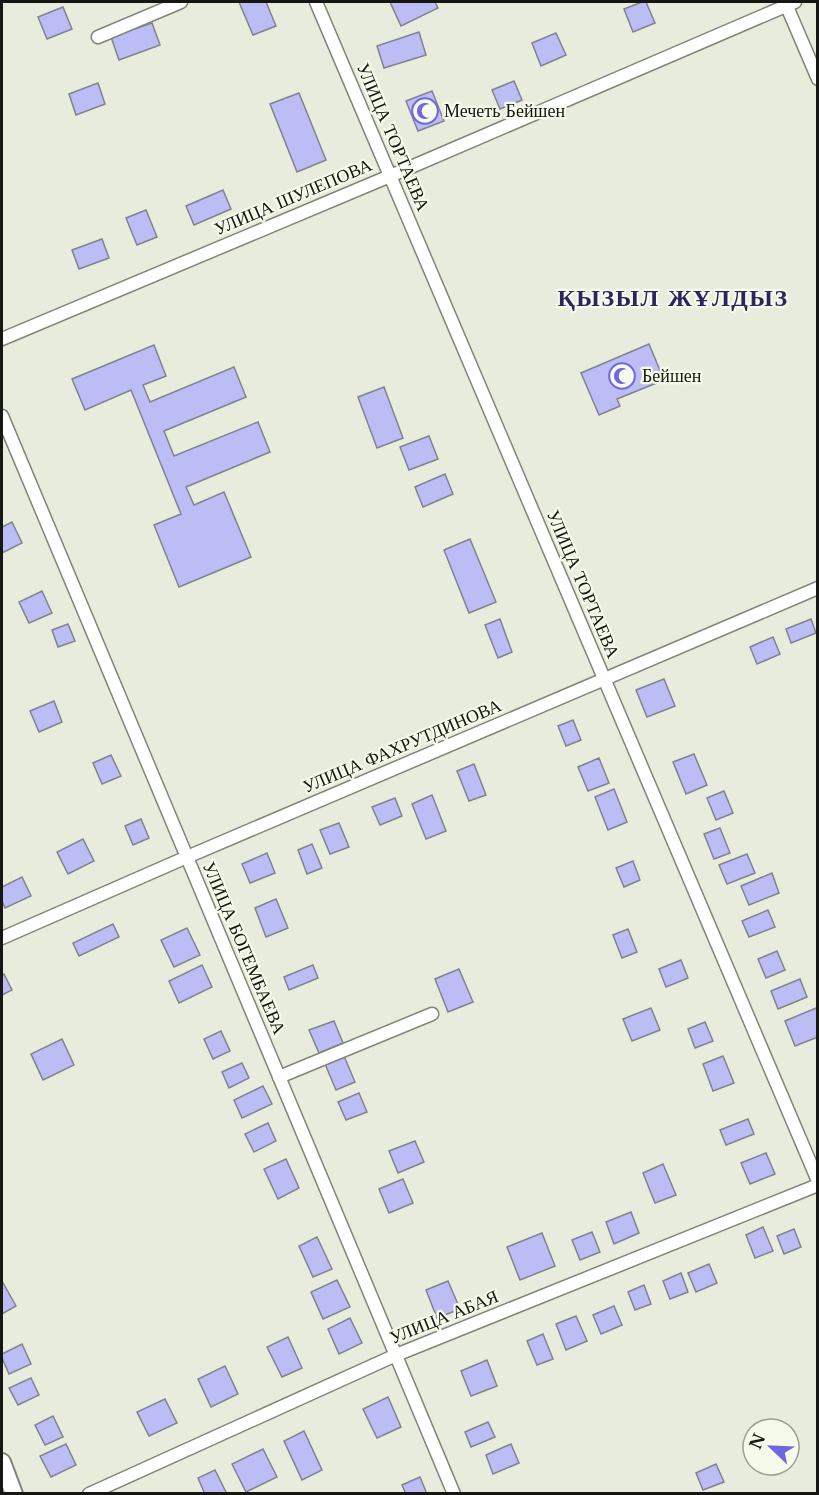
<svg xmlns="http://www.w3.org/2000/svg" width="819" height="1495" font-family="'Libre Baskerville',serif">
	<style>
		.building { fill: #bcbdf4; stroke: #818290; stroke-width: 1.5 }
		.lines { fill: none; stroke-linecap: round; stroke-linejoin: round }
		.street-casing { stroke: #818577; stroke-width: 15 }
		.secondary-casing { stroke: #818577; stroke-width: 20 }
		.street { stroke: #fff; stroke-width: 12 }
		.secondary { stroke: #fff; stroke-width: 16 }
		.labels { text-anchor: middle; stroke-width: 4.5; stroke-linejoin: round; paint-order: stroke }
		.poi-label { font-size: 18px; fill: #161712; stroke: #f6faea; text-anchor: start }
		.street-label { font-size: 18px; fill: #161712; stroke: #f6faea }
		.district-label { font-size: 24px; font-weight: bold; letter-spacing: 1.5px; fill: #2a255f; stroke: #f6faea }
	</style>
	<rect width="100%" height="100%" fill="#e8ecdd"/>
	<g class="building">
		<polygon points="239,2 266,2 276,26 253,35"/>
		<polygon points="390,2 435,2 438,8 401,26"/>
		<polygon points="642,2 646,2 655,23 633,32 624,9"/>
		<polygon points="63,7 72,29 47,39 38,17"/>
		<polygon points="152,23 160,45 119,60 111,37"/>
		<polygon points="419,32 426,55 384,68 377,46"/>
		<polygon points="556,33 566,55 541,66 532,43"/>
		<polygon points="514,81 522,100 500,109 492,90"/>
		<polygon points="98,83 105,104 76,115 69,94"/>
		<polygon points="432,91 444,121 418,131 406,101"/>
		<polygon points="299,93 326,160 297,172 270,104"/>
		<polygon points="223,190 231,209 194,225 186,206"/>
		<polygon points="146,210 157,237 137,245 126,218"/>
		<polygon points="102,239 109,258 79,269 72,250"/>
		<polygon points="649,344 664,380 617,399 620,406 599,415 581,373"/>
		<polygon points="154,345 166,376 143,385 150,402 234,367 246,397 164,431 174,456 258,422 270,452 186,487 194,505 224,492 251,557 179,587 154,525 181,514 131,390 85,410 72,379"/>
		<polygon points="384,387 403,438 377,448 358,397"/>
		<polygon points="429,436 438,459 409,470 400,447"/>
		<polygon points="445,474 453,494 423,507 415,487"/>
		<polygon points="12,522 22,543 2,553 2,527"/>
		<polygon points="470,539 496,602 469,613 444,550"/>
		<polygon points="42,591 52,613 29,623 19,602"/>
		<polygon points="500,619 512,652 498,658 485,625"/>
		<polygon points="811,619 816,633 791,643 786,629"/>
		<polygon points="68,624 75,641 58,647 52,630"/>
		<polygon points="773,637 780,654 757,664 750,647"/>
		<polygon points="664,679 675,706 647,717 636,690"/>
		<polygon points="54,701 62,722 39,732 30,711"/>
		<polygon points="573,720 581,740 566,746 558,726"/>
		<polygon points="694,754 707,785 686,794 673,762"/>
		<polygon points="111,755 121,776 102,784 93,763"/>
		<polygon points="599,758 609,783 588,791 578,767"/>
		<polygon points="474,764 486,795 469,801 457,771"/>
		<polygon points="614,789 627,822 608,830 595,797"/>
		<polygon points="724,791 733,813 716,820 707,798"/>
		<polygon points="432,795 446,831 426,839 412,804"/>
		<polygon points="395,798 402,816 380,825 372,807"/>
		<polygon points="141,819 149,838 133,845 125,826"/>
		<polygon points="339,823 349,847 330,854 320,830"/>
		<polygon points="720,828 730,853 714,859 704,834"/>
		<polygon points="83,839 94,861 68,874 57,852"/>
		<polygon points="312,844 322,868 307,874 298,850"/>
		<polygon points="267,853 275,873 250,883 242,864"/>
		<polygon points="747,854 755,873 727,884 719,865"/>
		<polygon points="633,861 640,880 624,887 616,868"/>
		<polygon points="772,873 779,893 749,905 741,886"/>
		<polygon points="22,877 31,896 5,908 2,901 2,887"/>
		<polygon points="276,899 288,928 266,937 255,908"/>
		<polygon points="768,910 775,927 749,937 742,921"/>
		<polygon points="113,924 119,937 79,956 73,943"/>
		<polygon points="187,928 200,955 174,967 161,940"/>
		<polygon points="628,929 637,952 622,958 613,935"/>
		<polygon points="777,951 785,970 766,978 758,959"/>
		<polygon points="681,960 688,978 666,987 659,969"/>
		<polygon points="202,965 212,987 179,1003 169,981"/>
		<polygon points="313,965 318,978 289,990 284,977"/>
		<polygon points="459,969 473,1002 448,1012 435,979"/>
		<polygon points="4,974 12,990 2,995 2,975"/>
		<polygon points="800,979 807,997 778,1009 771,991"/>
		<polygon points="651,1008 660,1030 632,1041 623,1019"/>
		<polygon points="816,1008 818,1012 818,1037 795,1046 785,1021"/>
		<polygon points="334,1021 343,1043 319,1053 309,1030"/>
		<polygon points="705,1022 713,1041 695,1048 688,1029"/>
		<polygon points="221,1031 230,1051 213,1059 204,1039"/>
		<polygon points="62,1039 74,1065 43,1080 31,1054"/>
		<polygon points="344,1056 355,1082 336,1090 325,1064"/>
		<polygon points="723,1056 734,1083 713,1091 703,1064"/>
		<polygon points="242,1063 249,1078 229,1088 222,1072"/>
		<polygon points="263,1086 272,1104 242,1118 234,1100"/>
		<polygon points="359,1093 367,1112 346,1120 338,1102"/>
		<polygon points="748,1119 754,1134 726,1145 720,1130"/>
		<polygon points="268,1123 276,1141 254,1152 245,1134"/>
		<polygon points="415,1141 424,1162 398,1173 389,1151"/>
		<polygon points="766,1153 775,1174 750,1184 741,1163"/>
		<polygon points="286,1159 299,1188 278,1199 264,1169"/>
		<polygon points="663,1164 676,1195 655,1203 643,1173"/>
		<polygon points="403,1179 413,1203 389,1213 379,1189"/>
		<polygon points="631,1212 639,1233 614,1244 606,1222"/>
		<polygon points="763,1227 773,1251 755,1258 746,1235"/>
		<polygon points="794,1229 801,1247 784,1254 777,1236"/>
		<polygon points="592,1232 600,1252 580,1260 572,1240"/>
		<polygon points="542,1233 555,1266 520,1280 507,1247"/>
		<polygon points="317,1237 332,1269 313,1277 299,1246"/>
		<polygon points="709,1264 717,1283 696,1292 688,1273"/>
		<polygon points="681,1273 688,1292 670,1299 663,1281"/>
		<polygon points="337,1280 350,1307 323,1319 311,1292"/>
		<polygon points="2,1281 16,1306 2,1314"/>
		<polygon points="448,1281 460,1309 437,1318 426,1290"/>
		<polygon points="644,1285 651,1304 635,1310 628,1292"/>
		<polygon points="614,1306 622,1325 601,1334 593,1315"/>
		<polygon points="576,1316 587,1341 566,1350 556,1324"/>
		<polygon points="350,1318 362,1343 339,1354 328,1329"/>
		<polygon points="543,1334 553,1359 537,1365 527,1341"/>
		<polygon points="288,1337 302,1368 282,1377 267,1347"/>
		<polygon points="22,1344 31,1364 9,1374 2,1358 2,1354"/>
		<polygon points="487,1360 497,1386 471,1396 461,1371"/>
		<polygon points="225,1366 238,1394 211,1407 198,1379"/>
		<polygon points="31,1378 39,1395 18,1405 9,1388"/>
		<polygon points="388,1397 401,1427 377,1438 363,1409"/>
		<polygon points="165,1399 177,1423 149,1436 137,1412"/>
		<polygon points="53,1416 63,1437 45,1445 35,1425"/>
		<polygon points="488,1422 495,1437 471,1447 465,1432"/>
		<polygon points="304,1431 322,1470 302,1480 284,1441"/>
		<polygon points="66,1444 76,1465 51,1477 40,1456"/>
		<polygon points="511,1444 519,1463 493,1474 486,1455"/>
		<polygon points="263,1449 277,1477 246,1492 232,1464"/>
		<polygon points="716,1464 724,1482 703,1490 696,1473"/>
		<polygon points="215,1470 227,1494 205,1494 198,1478"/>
		<polygon points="420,1477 427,1494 406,1494 402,1485"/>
	</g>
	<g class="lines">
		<g class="street-casing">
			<g id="street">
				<polyline points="316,2 818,1181"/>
				<polyline points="785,2 818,79"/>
				<polyline points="98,37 181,2"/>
				<polyline points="2,339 390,176 795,2"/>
				<polyline points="2,416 454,1494"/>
				<polyline points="2,938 187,857 818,588"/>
				<polyline points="279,1077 432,1014"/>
				<polyline points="89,1494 396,1355 818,1185"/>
			</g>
		</g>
		<g class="secondary-casing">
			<polyline id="secondary" points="2,1462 14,1494"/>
		</g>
		<use href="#street" class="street"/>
		<use href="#secondary" class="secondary"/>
	</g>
	<defs>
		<g id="mosque-ring" transform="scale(1.35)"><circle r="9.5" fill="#f6faea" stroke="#7066e0" stroke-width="1.5"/><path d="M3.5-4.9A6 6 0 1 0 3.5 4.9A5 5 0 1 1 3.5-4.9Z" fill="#7066e0"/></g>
	</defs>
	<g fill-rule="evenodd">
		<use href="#mosque-ring" x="425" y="111"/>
		<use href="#mosque-ring" x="622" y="376"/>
	</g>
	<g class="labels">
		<g class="poi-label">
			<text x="444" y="117">Мечеть Бейшен</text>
			<text x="642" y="382">Бейшен</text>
		</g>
		<g class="street-label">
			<text transform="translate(393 137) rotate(67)" y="6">УЛИЦА ТОРТАЕВА</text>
			<text transform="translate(293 197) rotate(-23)" y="6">УЛИЦА ШУЛЕПОВА</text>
			<text transform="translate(583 584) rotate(67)" y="6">УЛИЦА ТОРТАЕВА</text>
			<text transform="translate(402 746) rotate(-23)" y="6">УЛИЦА ФАХРУТДИНОВА</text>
			<text transform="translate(244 948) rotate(67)" y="6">УЛИЦА БОГЕМБАЕВА</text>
			<text transform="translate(444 1317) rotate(-22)" y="6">УЛИЦА АБАЯ</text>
		</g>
		<g class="district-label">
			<text x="673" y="306">ҚЫЗЫЛ ЖҰЛДЫЗ</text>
		</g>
	</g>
	<rect width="819" height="1495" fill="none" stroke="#161712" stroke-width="6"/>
	<g transform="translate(771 1447) rotate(293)"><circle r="28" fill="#f6faea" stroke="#9c9f94" stroke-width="1.5"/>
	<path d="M0-4.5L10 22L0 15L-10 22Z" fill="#7066e0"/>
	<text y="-9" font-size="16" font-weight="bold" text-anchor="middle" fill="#161712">N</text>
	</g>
</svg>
